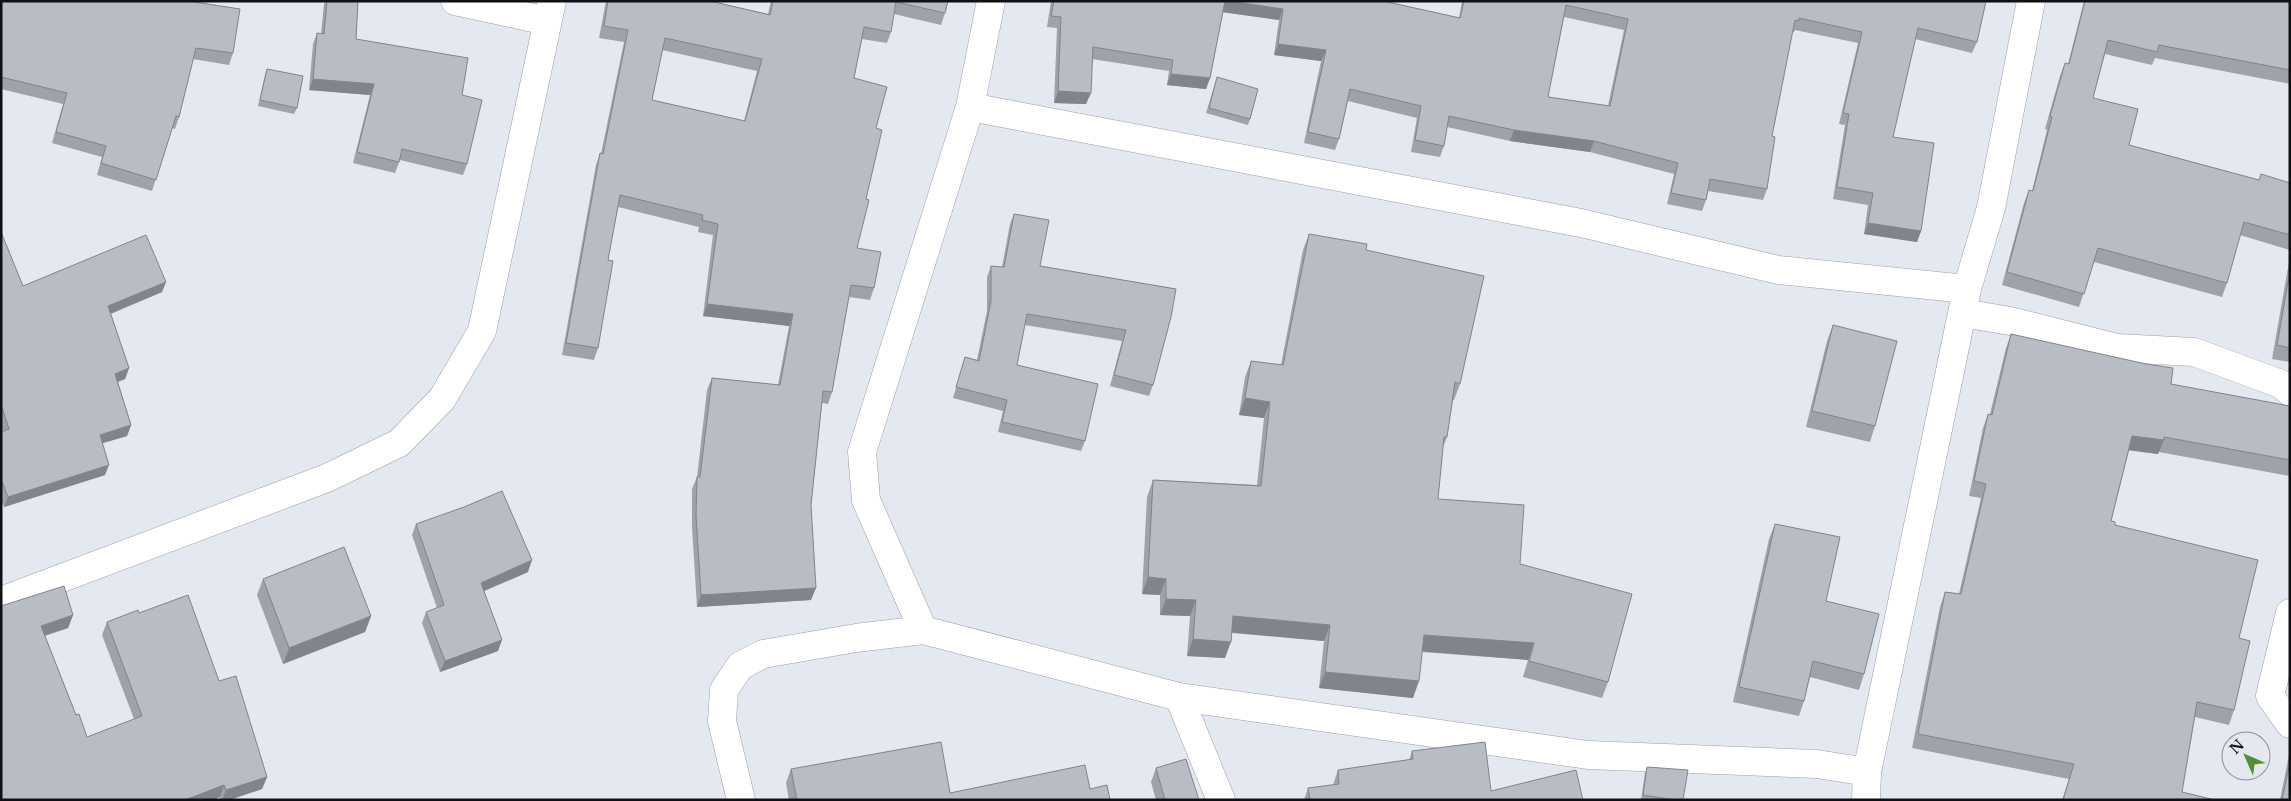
<svg xmlns="http://www.w3.org/2000/svg" width="2291" height="801" font-family="'Libre Baskerville',serif">
	<style>
		.lines { fill: none; stroke-linecap: round; stroke-linejoin: round }
		.minor-casing { stroke: #9b9fa8; stroke-width: 29 }
		.minor { stroke: #fff; stroke-width: 28 }
		.wall { fill: #9ea2a9; fill-rule: evenodd }
		.shaded-wall { fill: #81848a }
		.building { fill: #b8bcc5; stroke: #81848a; fill-rule: evenodd }
	</style>
	<rect width="100%" height="100%" fill="#e3e8f1"/>
	<g class="lines">
		<g class="minor-casing">
			<g id="minor">
				<polyline points="455,1 547,21"/>
				<polyline points="970,107 1581,223 1778,270 1967,289"/>
				<polyline points="1963,313 2010,321 2117,348 2194,352 2281,384 2290,392"/>
				<polyline points="1,601 327,478 399,443 442,399 482,331 552,1"/>
				<polyline points="2290,613 2270,696 2290,724"/>
				<polyline points="923,630 866,500 862,452 970,107 991,1"/>
				<polyline points="1179,697 1221,800"/>
				<polyline points="741,800 722,721 724,690 740,666 763,654 856,638 923,630 1179,697 1588,755 1817,764 1867,772"/>
				<polyline points="1866,800 1867,772 1967,289 1991,208 2031,1"/>
			</g>
		</g>
		<use href="#minor" class="minor"/>
	</g>
	<g class="wall">
		<polygon points="1,1 188,1 233,53 229,65 193,59 179,117 175,129 172,128 152,191 97,175 102,157 52,143 63,104 1,89"/>
		<polygon points="325,1 358,1 356,39 462,95 467,164 463,175 400,160 395,173 353,163 370,95 309,90 313,44 317,33 321,34 324,4"/>
		<path d="M606,1H710L768,14L771,1H948L945,13L941,25L894,14L891,32L887,43L862,39L854,78L876,128L866,199L857,248L874,288L870,300L849,297L832,392L828,404L822,403L811,505V600L697,607L692,527V489L697,477L707,390L712,378L778,385L789,326L703,316L713,235L698,232L699,227L618,207L608,260L598,348L594,360L562,355L596,165L600,153L601,154L624,42L599,38ZM662,50L757,71L744,121L652,100Z"/>
		<path d="M1051,1H1383L1459,18L1462,1H1986L1977,42L1972,53L1915,39L1893,137L1921,231L1917,242L1864,234L1868,205L1833,199L1845,125L1839,124L1858,43L1795,30L1794,32H1792L1772,136L1767,189L1763,200L1708,191L1706,200L1702,211L1667,204L1674,174L1590,152L1510,141L1447,127L1444,146L1440,157L1411,152L1417,118L1348,101L1339,139L1335,150L1304,143L1321,61L1274,55L1279,20L1223,12L1210,78L1206,89L1167,85L1169,71L1092,59L1086,104L1054,103L1057,28L1047,27ZM1564,17L1624,30L1608,106L1548,97Z"/>
		<polygon points="2084,1 2290,1 2290,84 2155,58 2152,65 2105,54 2093,98 2129,145 2259,180 2290,183 2290,250 2240,235 2227,283 2222,297 2094,262 2079,307 2002,285 2024,203 2029,190 2032,191 2047,130 2045,129 2060,76 2065,63 2068,64"/>
		<polygon points="267,69 297,108 294,114 258,106 265,75"/>
		<polygon points="1217,77 1250,119 1248,125 1206,113"/>
		<polygon points="1014,214 1040,266 1176,289 1153,385 1149,396 1110,386 1122,341 1025,325 1017,365 1085,441 1081,451 998,432 1003,411 953,398 965,357 977,360 987,311 987,277 991,266 1002,267 1010,224"/>
		<polygon points="1,232 23,286 162,292 111,314 129,368 125,379 118,382 131,425 127,436 103,443 105,475 4,507 1,500 1,432 3,431 1,426"/>
		<polygon points="1309,234 1366,250 1460,384 1454,400 1453,400 1447,437 1443,447 1438,499 1520,564 1608,682 1602,698 1523,677 1528,660 1422,652 1413,698 1319,688 1324,641 1232,633 1225,658 1187,656 1190,616 1160,615 1160,595 1142,594 1147,497 1153,480 1257,485 1264,418 1239,415 1245,377 1251,361 1281,365 1303,250"/>
		<polygon points="2290,256 2290,362 2272,359"/>
		<polygon points="1833,325 1875,426 1870,442 1806,427 1827,341"/>
		<polygon points="2011,334 2171,384 2290,406 2290,476 2159,452 2158,454 2129,450 2111,521 2239,638 2234,710 2229,725 2195,717 2182,792 2215,800 2062,800 2069,779 1912,748 1940,607 1945,592 1959,594 1981,498 1969,496 1983,428 1988,414 1990,414 2006,348"/>
		<polygon points="416,524 528,572 484,591 498,651 440,672 422,623 426,612 437,608 412,535"/>
		<polygon points="1775,524 1864,674 1859,690 1810,677 1804,701 1799,716 1733,702 1769,539"/>
		<polygon points="263,579 371,616 365,632 283,664 257,595"/>
		<polygon points="1,606 73,615 68,628 45,636 76,715 87,737 134,719 102,635 107,622 139,613 219,681 267,777 262,789 229,800 220,800 220,797 213,800 1,800"/>
		<polygon points="2290,750 2290,800 2280,800"/>
		<polygon points="1412,751 1491,791 1583,800 1304,800 1308,788 1333,785 1338,770 1409,760"/>
		<polygon points="1647,767 1683,800 1641,800 1645,773"/>
		<polygon points="1156,768 1199,800 1156,800 1151,782"/>
		<polygon points="791,769 950,793 1090,789 1110,800 789,800 786,783"/>
	</g>
	<g class="shaded-wall">
		<polygon points="1225,1 1229,1 1283,9 1279,20 1221,12"/>
		<polygon points="1278,44 1326,50 1321,61 1274,55"/>
		<polygon points="1171,74 1210,78 1206,89 1167,85"/>
		<polygon points="313,79 374,84 370,95 309,90"/>
		<polygon points="1058,91 1091,93 1086,104 1054,103"/>
		<polygon points="1514,130 1594,141 1590,152 1510,141"/>
		<polygon points="1868,223 1921,231 1917,242 1864,234"/>
		<polygon points="166,282 162,292 104,316 108,306"/>
		<polygon points="707,304 793,314 789,326 703,316"/>
		<polygon points="129,368 125,379 111,384 115,374"/>
		<polygon points="1245,398 1270,402 1264,418 1239,415"/>
		<polygon points="131,425 127,436 96,445 100,435"/>
		<polygon points="2132,436 2164,440 2158,454 2127,450"/>
		<polygon points="109,465 105,475 4,507 8,497"/>
		<polygon points="532,560 528,572 477,594 481,583"/>
		<polygon points="1148,577 1166,579 1160,595 1142,594"/>
		<polygon points="816,588 811,600 697,607 701,595"/>
		<polygon points="1166,599 1196,600 1190,616 1160,615"/>
		<polygon points="73,615 68,628 36,638 41,626"/>
		<polygon points="371,616 365,632 283,664 289,648"/>
		<polygon points="1233,616 1330,625 1324,641 1227,632"/>
		<polygon points="1424,635 1534,643 1528,660 1418,651"/>
		<polygon points="1193,639 1231,642 1225,658 1187,656"/>
		<polygon points="502,640 498,651 440,672 445,661"/>
		<polygon points="1325,672 1419,681 1413,698 1319,688"/>
		<polygon points="267,777 262,789 229,800 222,800 226,790"/>
		<polygon points="224,785 220,797 213,800 185,800"/>
	</g>
	<g class="building">
		<polygon points="1,1 188,1 240,9 233,53 196,48 179,117 176,116 156,180 101,163 106,146 56,132 67,93 1,77 1,30 2,26 1,26"/>
		<polygon points="327,1 358,1 356,39 468,58 462,95 482,100 467,164 402,149 399,162 357,152 374,84 313,79 317,33 324,34"/>
		<path d="M608,1H710L770,15L773,1H948L945,13L896,2L891,32L864,27L854,78L887,87L876,128L882,130L866,199L869,200L857,248L881,252L874,288L851,285L832,392L823,391L811,505L816,588L701,595L696,515L697,477H700L712,378L780,385L793,314L707,304L718,224L702,220L703,215L620,195L608,260L613,261L598,348L566,343L600,153L603,154L628,30L604,26ZM665,38L762,59L745,121L652,100Z"/>
		<polygon points="1054,1 1225,1 1210,78 1171,74 1173,60 1093,47 1091,93 1058,91 1061,17 1051,16"/>
		<path d="M1229,1H1383L1460,18L1464,1H1986L1977,42L1918,28L1893,137L1934,143L1921,231L1868,223L1873,193L1837,187L1849,114L1843,113L1862,32L1799,18V21L1795,20L1772,136L1775,137L1767,189L1710,179L1706,200L1671,193L1678,163L1594,141L1514,130L1449,116L1444,146L1415,140L1421,106L1350,89L1339,139L1308,132L1326,50L1278,44L1283,9ZM1566,5L1628,19L1610,106L1548,97Z"/>
		<polygon points="2085,1 2290,1 2290,70 2159,45 2157,52 2108,40 2093,98 2138,109 2129,145 2259,180 2261,174 2290,183 2290,235 2244,222 2227,283 2098,248 2084,294 2007,272 2029,190 2033,191 2052,117 2050,116 2065,63 2069,64"/>
		<polygon points="267,69 303,76 297,108 260,100"/>
		<polygon points="1217,77 1258,89 1250,119 1209,108"/>
		<polygon points="1014,214 1049,220 1040,266 1176,289 1171,317 1153,385 1114,375 1126,330 1027,314 1017,365 1098,384 1085,441 1002,422 1007,400 956,387 965,357 979,361 991,301 991,266 1004,267"/>
		<polygon points="1,232 23,286 146,235 166,282 108,306 129,368 115,374 131,425 100,435 109,465 8,497 1,479 1,432 9,429 1,404"/>
		<polygon points="1309,234 1367,244 1366,250 1484,276 1460,384 1455,382 1447,437 1444,437 1438,499 1524,505 1520,564 1632,594 1608,682 1529,661 1534,643 1424,635 1419,681 1325,672 1330,625 1233,616 1231,642 1193,639 1196,600 1166,599 1166,579 1148,577 1153,480 1261,486 1270,402 1245,398 1251,361 1283,365"/>
		<polygon points="2290,271 2290,348 2277,345"/>
		<polygon points="1833,325 1897,341 1875,426 1812,411"/>
		<polygon points="2011,334 2146,364 2173,368 2171,384 2290,406 2290,460 2164,437 2164,440 2132,436 2111,521 2115,522 2115,525 2258,560 2239,638 2250,641 2234,710 2197,702 2182,792 2215,800 2063,800 2074,764 1918,734 1945,592 1961,594 1986,484 1974,481 1988,414 1992,415"/>
		<polygon points="502,491 532,560 481,583 502,640 445,661 426,612 444,605 416,524 464,507"/>
		<polygon points="1775,524 1840,537 1826,601 1879,614 1864,674 1813,661 1804,701 1739,687"/>
		<polygon points="344,547 371,616 289,648 263,579"/>
		<polygon points="64,586 73,615 41,626 76,715 79,714 87,737 142,716 107,622 138,610 139,613 188,595 219,681 236,676 267,777 226,790 224,785 185,800 1,800 1,606"/>
		<polygon points="941,742 950,793 1085,765 1090,789 1107,785 1110,800 797,800 791,769"/>
		<polygon points="1485,742 1491,791 1576,770 1583,800 1310,800 1308,788 1339,784 1338,770 1413,759 1412,751"/>
		<polygon points="1186,759 1199,800 1165,800 1156,768"/>
		<polygon points="2290,762 2290,800 2282,800"/>
		<polygon points="1647,767 1688,770 1683,800 1675,800 1643,795"/>
	</g>
	<rect width="2291" height="801" fill="none" stroke="#101115" stroke-width="5"/>
	<g transform="translate(2246 756) rotate(315)"><circle r="24" fill="#e3e8f1" stroke="#8f9299"/>
	<path d="M0-4L9 19L0 12L-9 19Z" fill="#529031"/>
	<text y="-8" font-size="14" font-weight="bold" text-anchor="middle" fill="#101115">N</text>
	</g>
</svg>
